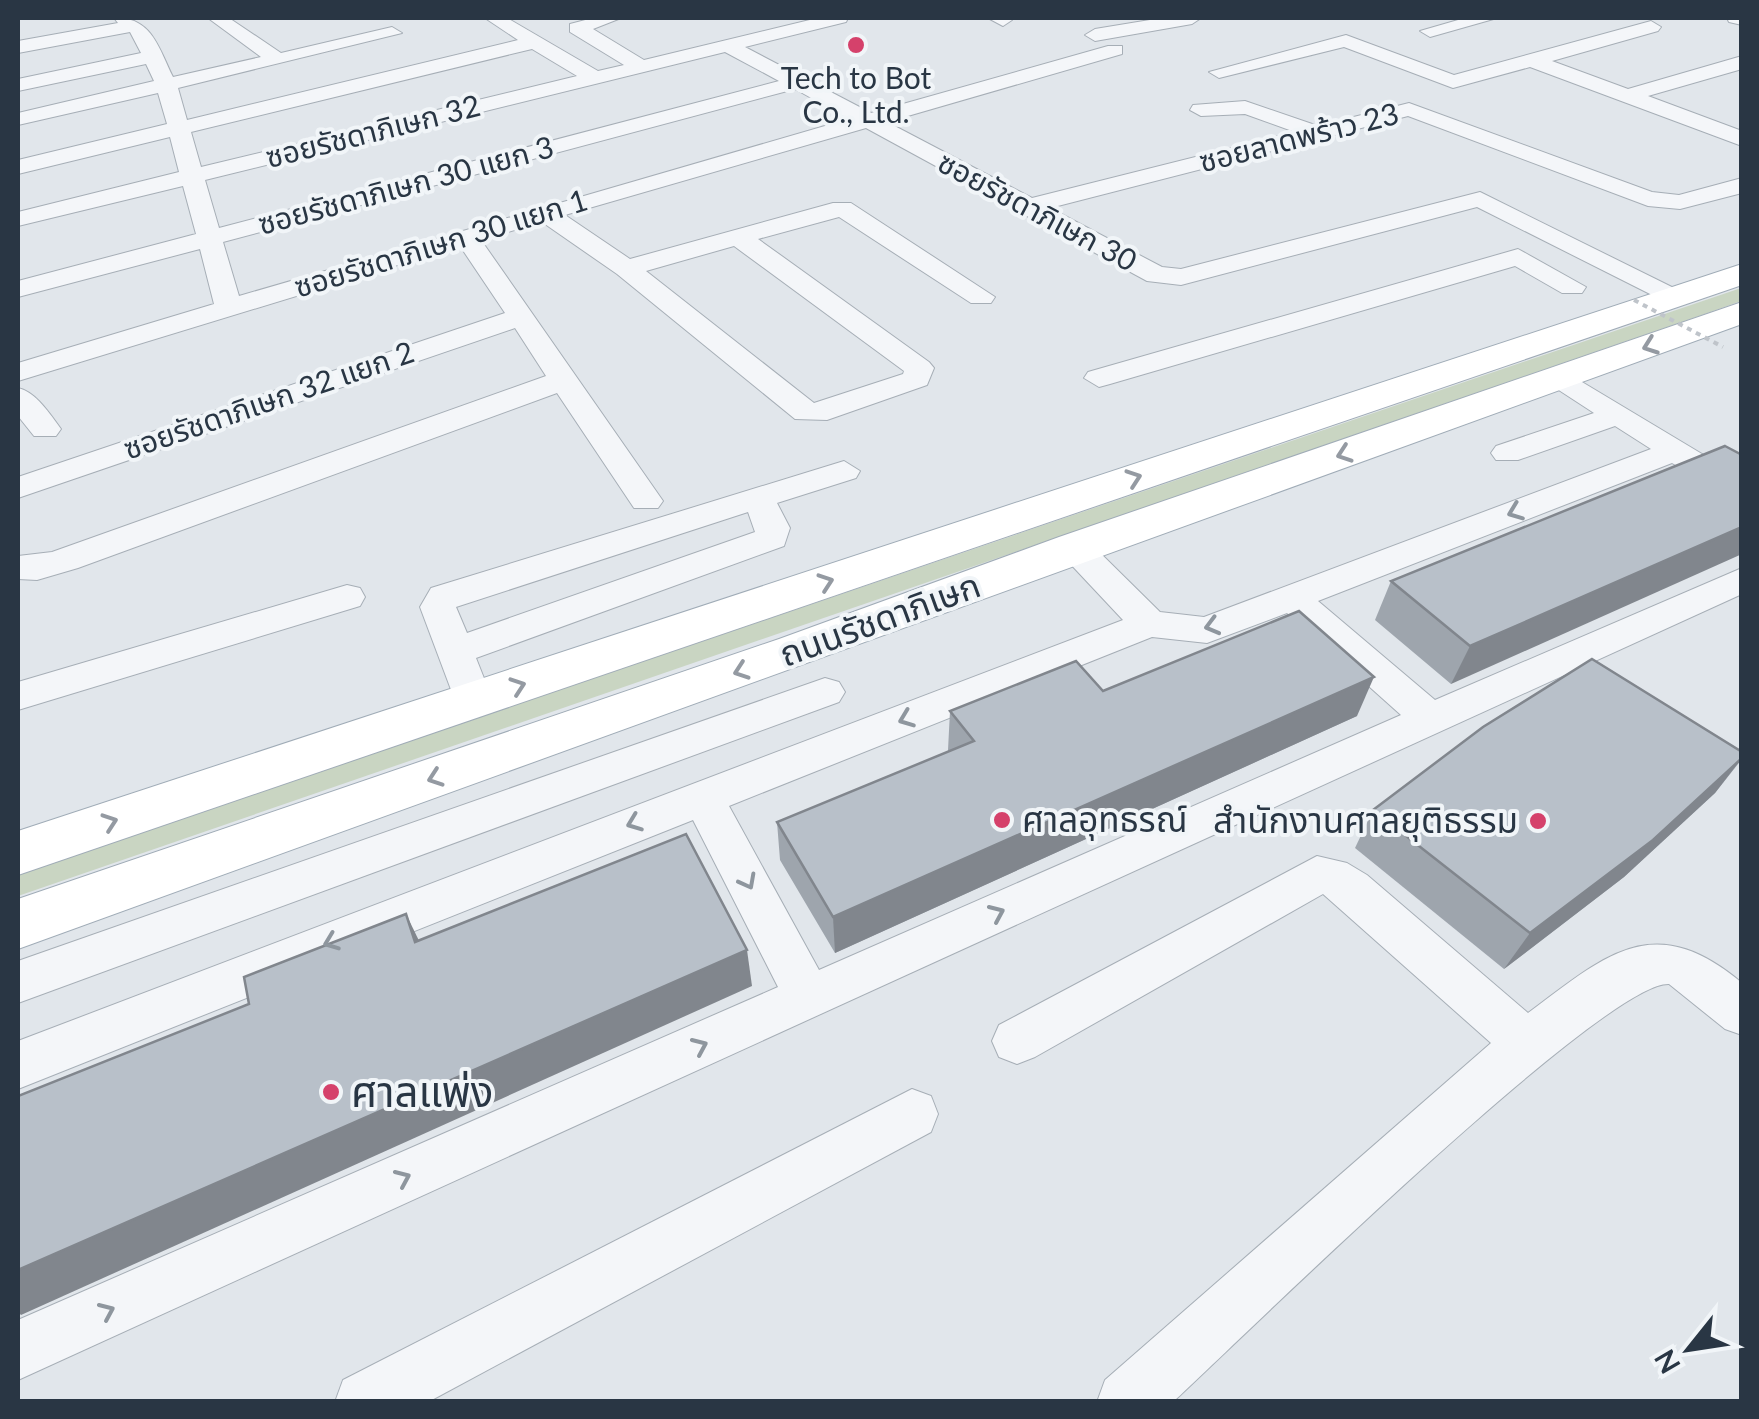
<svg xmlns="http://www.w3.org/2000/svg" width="1759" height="1419" font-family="Lato,'Noto Sans Thai',sans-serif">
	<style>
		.green { fill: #c9d5c2 }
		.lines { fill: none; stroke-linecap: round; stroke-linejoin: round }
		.minor-casing { stroke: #a6aeb6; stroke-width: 2 }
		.major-casing { stroke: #a0acb7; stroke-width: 2 }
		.minor { fill: #f4f6f9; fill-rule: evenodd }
		.major { fill: #fff; fill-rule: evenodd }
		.path-bridge { stroke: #bfc4ca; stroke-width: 4; stroke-dasharray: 5 5; stroke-linecap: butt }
		.wall { fill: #9ea5ad }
		.shaded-wall { fill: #81868d }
		.building { fill: #b8c0c9; stroke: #81868d; stroke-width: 2.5 }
		.oneway { stroke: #949aa2 }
		.oneway2 { stroke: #8e969e }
		.poi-dot { fill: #d5416b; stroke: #f1f5f8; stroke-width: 4 }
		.labels { text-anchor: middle; stroke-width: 8; stroke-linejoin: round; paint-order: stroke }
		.far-poi-label { font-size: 30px; fill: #293644; stroke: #f1f5f8 }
		.far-street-label { font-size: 30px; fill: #293644; stroke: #f1f5f8 }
		.street-label { font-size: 35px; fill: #293644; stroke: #f1f5f8 }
		.poi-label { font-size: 35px; fill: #293644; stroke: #f1f5f8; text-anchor: start }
		.near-poi-label { font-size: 42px; fill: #293644; stroke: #f1f5f8; text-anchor: start }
	</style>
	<rect width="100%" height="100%" fill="#e1e6eb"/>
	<polygon class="green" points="1741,288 1741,301 1702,315 18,896 18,874"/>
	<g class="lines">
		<g class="minor-casing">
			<g id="minor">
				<path d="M114,18C152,16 159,49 173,77L261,57L208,18H229L281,53L392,27L402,33L178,88L187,120L518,40L485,18H507L598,71L624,65L570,32V24L593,18H621L593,29L644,60L818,18H848L846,22L745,47L871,113L1108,46H1122V54L887,122L1032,198L1295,132L1245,114L1201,116L1190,110L1193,105L1245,101L1318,126L1409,103L1652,192L1679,195L1742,178V193L1680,209L1648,206L1408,116L1050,208L1162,267L1181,269L1480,192L1690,296L1686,302H1666L1477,207L1181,285L1147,281L1025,215L1014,213L1011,207L866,128L565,215L630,259L833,203H851L995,297L991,303H971L839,217L758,239L929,362L934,368L927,385L827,420L795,419L617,274L542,222L481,240L663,501L658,508H634L557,393L78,568L37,580L18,579V556L52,552L546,376L515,328L18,498V477L505,313L460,246L18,381V363L214,304L200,249L18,297V281L196,234L183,186L18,226V212L179,172L170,137L18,174V160L167,124L158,93L18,125V113L154,81L146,64L18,91V79L141,53L130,32L18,53V41L118,23ZM532,49L577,76L201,167L191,132ZM725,52L779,81L219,228L205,180ZM795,89L849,119L239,296L223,242ZM734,246L904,371L903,374L814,403L646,271Z"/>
				<polygon points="988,18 1011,18 1012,20 1003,26"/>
				<polygon points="1162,18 1201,18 1192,24 1095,41 1085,35 1095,29"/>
				<polygon points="1465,18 1497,18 1430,37 1420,31"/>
				<polygon points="1727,18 1742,18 1742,25 1729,22"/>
				<polygon points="1651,21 1661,27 1658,31 1552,61 1628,89 1742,56 1742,69 1648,96 1742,131 1742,146 1530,67 1453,88 1344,47 1219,78 1209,72 1346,35 1454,75"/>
				<polygon points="1518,249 1586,287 1582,293 1562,293 1515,266 1110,384 1099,387 1084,378 1088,372"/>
				<path d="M1562,370L1742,478V503L1672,463L1318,601L1435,700L1742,568V594L18,1380V1320L778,987L693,820L18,1089V1041L1123,620L1062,555L1056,547L1062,539H1086L1160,612L1204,617L1651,449L1615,426L1518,460H1496L1491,453L1496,446L1594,413L1551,385L1547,379ZM1287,613L1401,715L819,970L729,806L1152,637L1207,643Z"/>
				<path d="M18,388C36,392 50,414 61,429L56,436H34L18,416Z"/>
				<path d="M844,461L860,471L856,478L777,503L790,528L784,546L476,658L493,701L487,711L473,715L459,711L420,607L431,588ZM748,512L755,532L467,633L456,607Z"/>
				<polygon points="347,585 360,588 365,597 360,606 18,710 18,682"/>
				<polygon points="825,678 839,682 845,692 839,702 18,1003 18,961"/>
				<path d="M1317,856L1347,863L1367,875L1528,1013C1607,954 1654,909 1742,983V1035L1725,1029L1669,984C1605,981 1242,1338 1173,1402H1097L1105,1380L1491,1043L1323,894L1035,1057L1017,1064L999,1057L992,1041L999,1025Z"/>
				<polygon points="912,1089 931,1096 938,1114 931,1132 428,1402 335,1402 343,1380"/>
			</g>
		</g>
		<g class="major-casing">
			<g id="major">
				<polygon points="1742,264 1742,285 18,875 18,831"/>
				<polygon points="1742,302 1742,324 18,949 18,899 779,639 1059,537"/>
			</g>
		</g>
		<use href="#minor" class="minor"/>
		<use href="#major" class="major"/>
		<polyline class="path-bridge" points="1634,300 1723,347"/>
	</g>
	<g class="wall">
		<polygon points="1725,446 1451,684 1375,620 1391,581"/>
		<polygon points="1103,691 1357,716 835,953 780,860 777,822 949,752 948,750 950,711"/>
		<polygon points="1742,752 1742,759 1715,793 1624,877 1504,969 1355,848 1373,810"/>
	</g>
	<g class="shaded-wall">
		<polygon points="1742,527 1742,554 1451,684 1470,646"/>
		<polygon points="1374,677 1357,716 835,953 833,917"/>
		<polygon points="1742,758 1715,793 1624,877 1504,969 1530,933"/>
		<polygon points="406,914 424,951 415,942"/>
		<polygon points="747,950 752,986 21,1315 18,1312 18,1270"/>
	</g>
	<g class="building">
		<polygon points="1725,446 1742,455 1742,527 1470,646 1391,581"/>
		<polygon points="1299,611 1374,677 833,917 777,822 974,741 950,711 1076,661 1103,691"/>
		<polygon points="1592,659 1742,752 1742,758 1653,840 1530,933 1373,810 1483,727"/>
		<polygon points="686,834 747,950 18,1270 18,1096 249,1004 244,977 406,914 415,942"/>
	</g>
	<defs><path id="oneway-chevron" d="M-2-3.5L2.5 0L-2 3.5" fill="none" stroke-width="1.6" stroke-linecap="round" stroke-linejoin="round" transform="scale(2.5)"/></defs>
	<g class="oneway">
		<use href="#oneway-chevron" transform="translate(1650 346) rotate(160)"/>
		<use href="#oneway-chevron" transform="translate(1344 454) rotate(161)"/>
		<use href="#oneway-chevron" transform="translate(1134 478) rotate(-19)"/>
		<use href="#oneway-chevron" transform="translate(826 582) rotate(-19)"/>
		<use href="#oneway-chevron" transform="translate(741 671) rotate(161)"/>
		<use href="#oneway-chevron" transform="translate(518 686) rotate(-19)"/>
		<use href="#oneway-chevron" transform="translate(435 778) rotate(161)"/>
		<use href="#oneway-chevron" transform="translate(110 822) rotate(-19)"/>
	</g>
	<g class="oneway2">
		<use href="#oneway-chevron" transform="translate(1515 512) rotate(159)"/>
		<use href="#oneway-chevron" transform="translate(1212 626) rotate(165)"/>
		<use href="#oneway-chevron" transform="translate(906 719) rotate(159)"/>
		<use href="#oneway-chevron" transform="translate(634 823) rotate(159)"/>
		<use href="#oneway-chevron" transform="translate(748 882) rotate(62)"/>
		<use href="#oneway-chevron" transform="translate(997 913) rotate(-24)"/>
		<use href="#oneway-chevron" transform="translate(331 942) rotate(159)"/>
		<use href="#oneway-chevron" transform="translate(700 1046) rotate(-24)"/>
		<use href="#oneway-chevron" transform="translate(403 1178) rotate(-24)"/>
		<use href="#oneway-chevron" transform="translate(107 1311) rotate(-24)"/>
	</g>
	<g class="poi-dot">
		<circle cx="856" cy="45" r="10"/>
		<circle cx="1002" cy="820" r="10"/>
		<circle cx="1538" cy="821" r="10"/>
		<circle cx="331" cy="1092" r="10"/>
	</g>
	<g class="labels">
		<g class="far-poi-label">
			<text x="856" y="89">Tech to Bot<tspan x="856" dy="34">Co., Ltd.</tspan></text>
		</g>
		<g class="far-street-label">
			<text transform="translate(373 132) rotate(-14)" y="10">ซอยรัชดาภิเษก 32</text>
			<text transform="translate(1299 138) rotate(-14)" y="10">ซอยลาดพร้าว 23</text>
			<text transform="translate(406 186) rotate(-15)" y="10">ซอยรัชดาภิเษก 30 แยก 3</text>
			<text transform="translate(1037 212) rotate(28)" y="10">ซอยรัชดาภิเษก 30</text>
			<text transform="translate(441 244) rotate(-17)" y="10">ซอยรัชดาภิเษก 30 แยก 1</text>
			<text transform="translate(269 401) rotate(-19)" y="10">ซอยรัชดาภิเษก 32 แยก 2</text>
		</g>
		<g class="street-label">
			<text transform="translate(880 620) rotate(-20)" y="12">ถนนรัชดาภิเษก</text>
		</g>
		<g class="poi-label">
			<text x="1022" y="832">ศาลอุทธรณ์</text>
			<text x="1518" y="833" text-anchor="end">สำนักงานศาลยุติธรรม</text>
		</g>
		<g class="near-poi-label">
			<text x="351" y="1107">ศาลแพ่ง</text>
		</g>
	</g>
	<rect width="1759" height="1419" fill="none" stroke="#293644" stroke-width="40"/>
	<g transform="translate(1689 1349) rotate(240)" stroke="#f1f5f8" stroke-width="8" paint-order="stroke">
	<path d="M0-8L18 38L0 25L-18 38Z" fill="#293644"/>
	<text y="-15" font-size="28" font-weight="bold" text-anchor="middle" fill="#293644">N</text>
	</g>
</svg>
